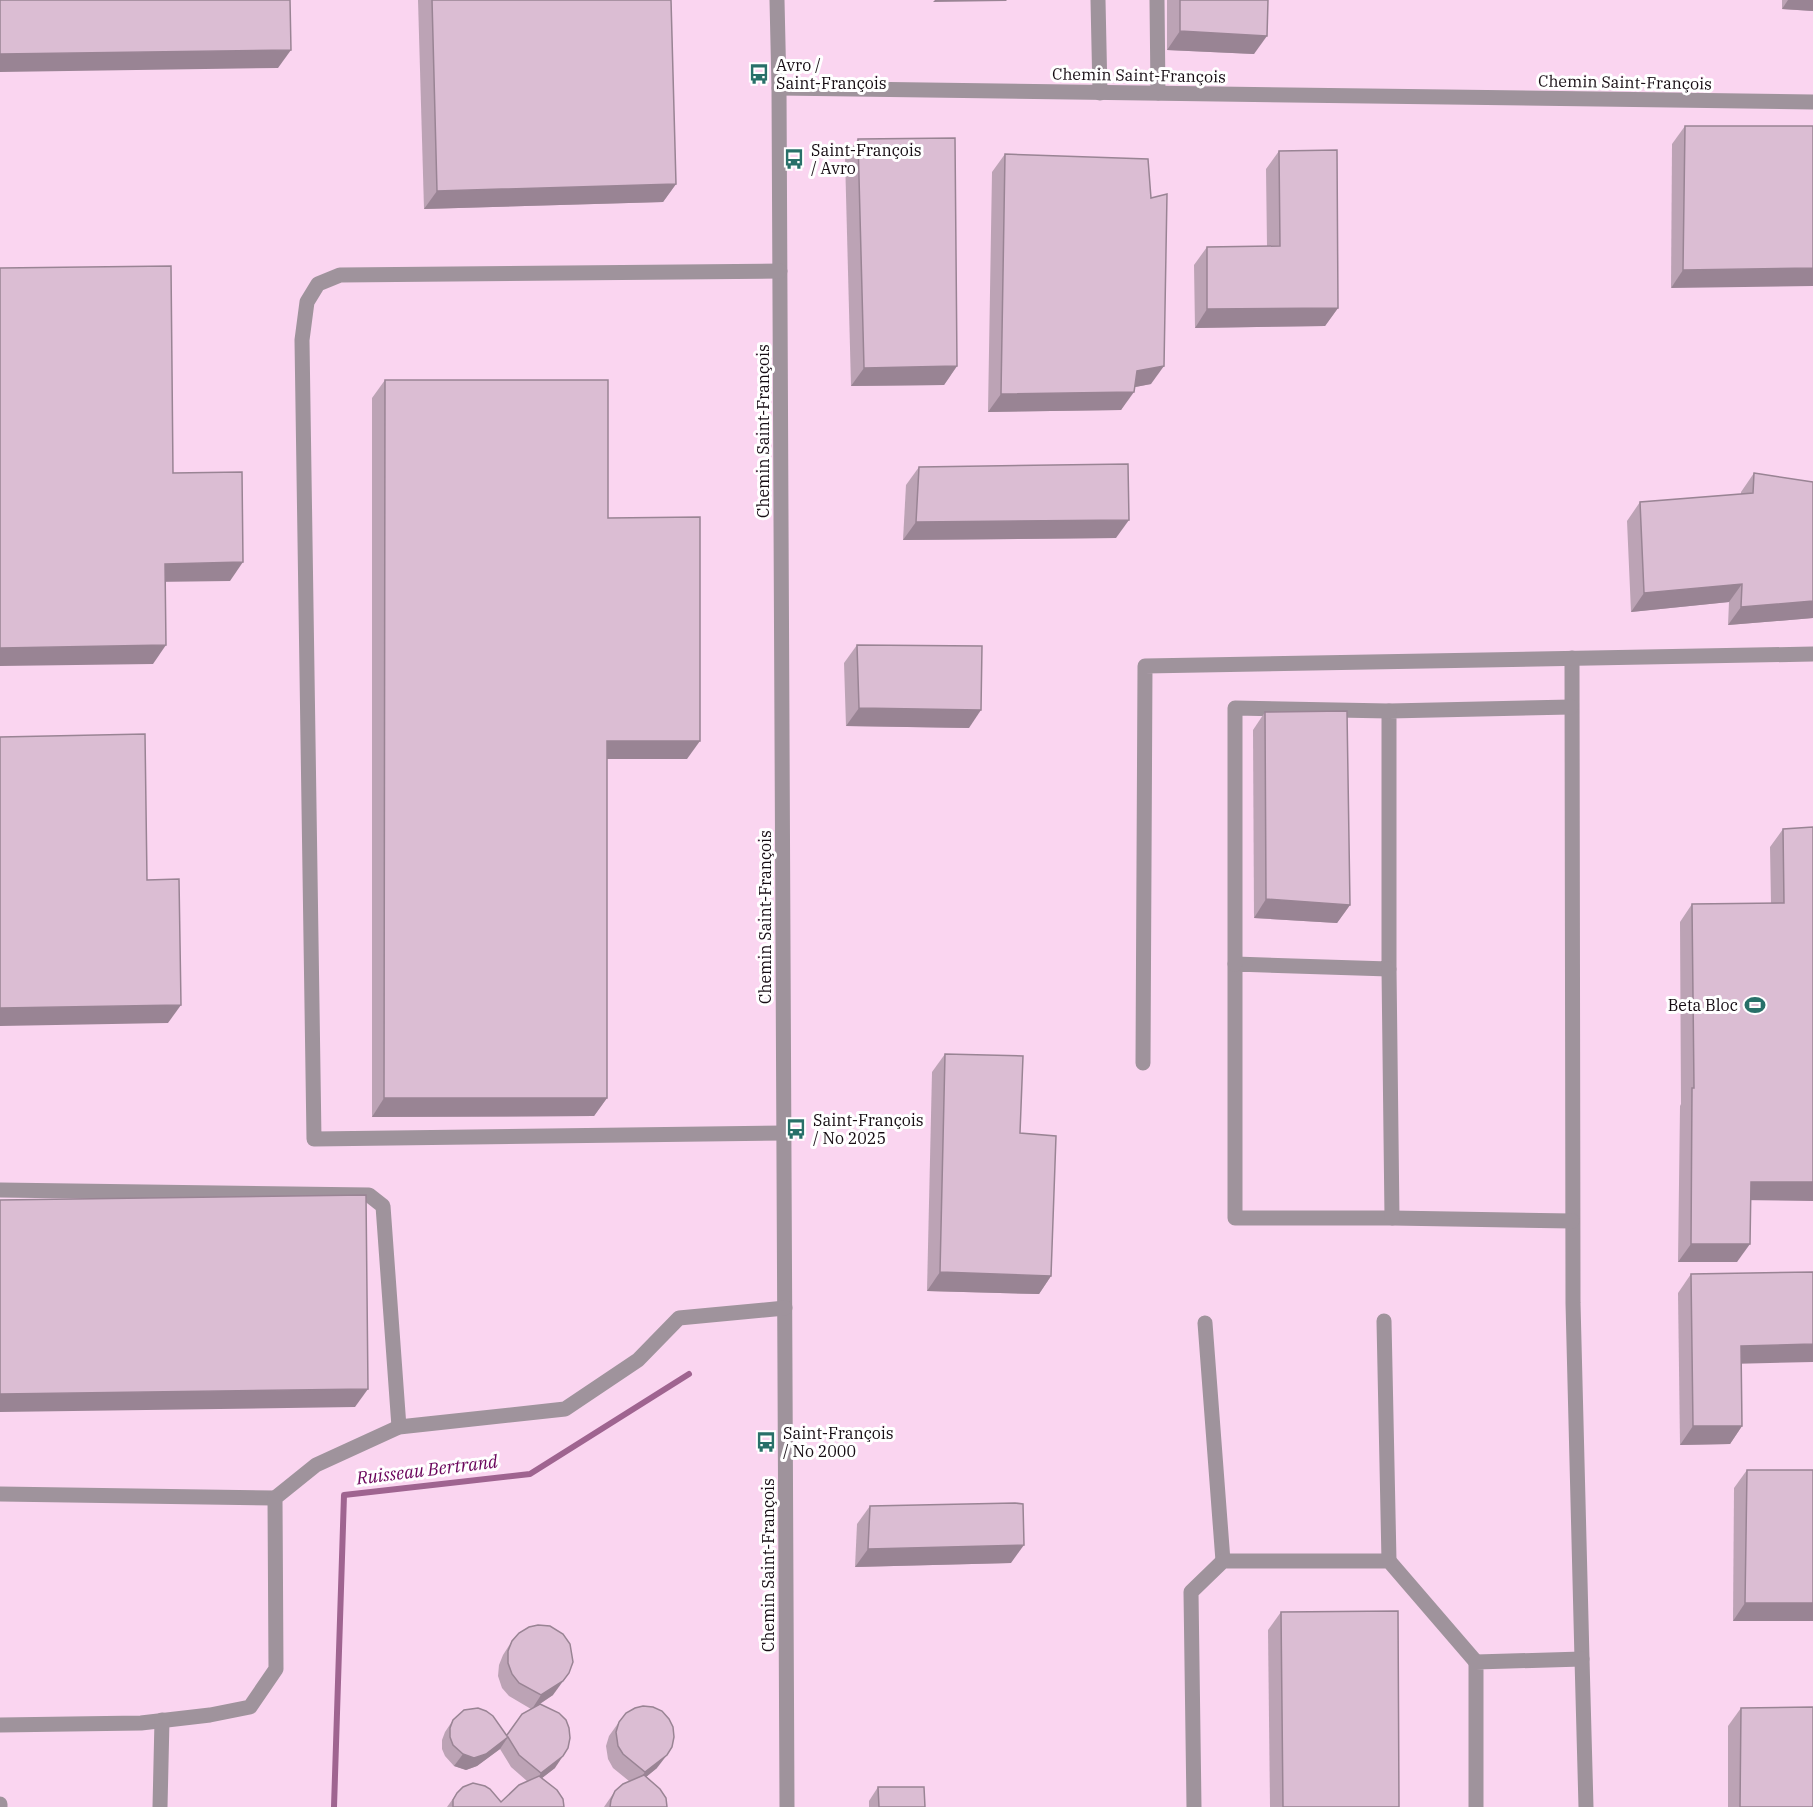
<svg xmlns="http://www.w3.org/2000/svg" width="1813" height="1807" font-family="'IBM Plex Serif',serif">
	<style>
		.built { fill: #fad5f0 }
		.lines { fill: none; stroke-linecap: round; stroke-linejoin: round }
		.stream { stroke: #9f6490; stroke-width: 6 }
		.minor { stroke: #9f939c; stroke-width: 15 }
		.wall { fill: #bca3b5 }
		.shaded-wall { fill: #998494 }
		.building { fill: #dbbdd3; stroke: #998494; stroke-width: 1.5 }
		.labels { text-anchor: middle; stroke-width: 6; stroke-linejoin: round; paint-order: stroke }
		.poi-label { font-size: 16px; fill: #160c13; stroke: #fff; text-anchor: start }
		.street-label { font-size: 16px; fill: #160c13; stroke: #fff }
		.water-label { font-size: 18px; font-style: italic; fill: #69035a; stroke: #fff }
	</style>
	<rect width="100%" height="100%" fill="#fde4f6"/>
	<rect class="built" x="0" y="0" width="1813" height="1807"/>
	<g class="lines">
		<polyline class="stream" points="334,1807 344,1495 530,1474 689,1374"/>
		<g class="minor">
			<polyline points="777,0 779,88 787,1807"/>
			<polyline points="1098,0 1100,93"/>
			<polyline points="1157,0 1158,93"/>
			<polyline points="779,88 1813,102"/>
			<polyline points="780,271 340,275 318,284 307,302 302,340 314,1139 784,1133"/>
			<polyline points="1572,658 1573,1303 1582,1659"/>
			<polyline points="1571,707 1389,711 1389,969 1235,964 1235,1218 1392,1218 1572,1221"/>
			<polyline points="1235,964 1235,708 1389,711"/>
			<polyline points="1389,969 1392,1218"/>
			<polyline points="1143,1063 1145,666 1813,654"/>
			<polyline points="0,1190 369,1195 383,1206 399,1427"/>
			<polyline points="1384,1321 1389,1561"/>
			<polyline points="1205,1323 1223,1561"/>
			<polyline points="0,1494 275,1498"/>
			<polyline points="0,1725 141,1723 210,1715 250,1707 276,1669 275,1498 316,1465 399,1427 565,1409 638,1360 679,1318 785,1308"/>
			<polyline points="0,1804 0,1807"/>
			<polyline points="160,1807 162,1720"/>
			<polyline points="1194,1807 1191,1592 1223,1561 1389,1561 1476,1662"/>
			<polyline points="1476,1807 1476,1662 1582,1659 1586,1807"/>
		</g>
	</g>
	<g class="wall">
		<polygon points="418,0 671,0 676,184 663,202 424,209"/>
		<polygon points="1167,0 1268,0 1254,54 1167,50"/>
		<polygon points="1782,0 1813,0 1813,11 1782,9"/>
		<polygon points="1685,126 1813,126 1671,288 1672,144"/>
		<polygon points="858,139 957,366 944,385 851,386 845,157"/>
		<polygon points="1279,151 1338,308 1325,326 1195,328 1194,265 1207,247 1267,246 1266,169"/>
		<polygon points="1005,154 1151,384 1135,387 1121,410 988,412 992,172"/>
		<polygon points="385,380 608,518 687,759 607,759 607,1098 594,1116 372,1117 372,398"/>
		<polygon points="919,467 1116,538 903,540 906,485"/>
		<polygon points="1754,473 1813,482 1813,618 1728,625 1729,602 1631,612 1627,521 1640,502 1741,494 1741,492"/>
		<polygon points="857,645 969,728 846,726 844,663"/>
		<polygon points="1265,712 1350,905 1337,923 1254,918 1253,730"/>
		<polygon points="1813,827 1751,1200 1737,1262 1678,1262 1680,1106 1681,1104 1680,922 1692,904 1771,903 1770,847 1783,829"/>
		<polygon points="945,1054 1020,1133 1051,1276 1039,1294 927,1291 932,1072"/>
		<polygon points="1691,1274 1742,1364 1742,1426 1730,1444 1680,1445 1678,1293"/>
		<polygon points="1747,1470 1813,1470 1813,1621 1733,1621 1734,1488"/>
		<polygon points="870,1506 1011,1563 855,1567 857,1524"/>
		<polygon points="1281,1612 1399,1807 1270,1807 1268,1630"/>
		<polygon points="512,1641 553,1695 540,1704 555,1768 542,1778 564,1807 447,1807 457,1793 501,1802 527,1781 511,1767 500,1749 477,1766 466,1770 454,1766 445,1756 442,1749 442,1740 445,1732 453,1720 507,1735 531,1709 509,1696 502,1688 498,1676 499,1665 503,1655"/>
		<polygon points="1741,1708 1813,1807 1728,1807 1728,1726"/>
		<polygon points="619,1722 657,1768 646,1777 667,1807 604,1807 615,1791 629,1781 613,1768 608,1759 606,1746 609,1736"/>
		<polygon points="878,1787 925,1807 869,1807 869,1801"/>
	</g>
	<g class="shaded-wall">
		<polygon points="935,0 1007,0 1006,1 933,2"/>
		<polygon points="1788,0 1813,0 1813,11 1782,9"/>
		<polygon points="1180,31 1267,36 1254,54 1167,50"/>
		<polygon points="291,50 278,68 0,72 0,54"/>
		<polygon points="676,184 663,202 424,209 437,191"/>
		<polygon points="1813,268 1813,286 1671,288 1683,270"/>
		<polygon points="1338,308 1325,326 1195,328 1207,309"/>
		<polygon points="957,366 944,385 851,386 864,368"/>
		<polygon points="1164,366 1151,384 1125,389 1137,371"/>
		<polygon points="1134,392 1121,410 988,412 1001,394"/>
		<polygon points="1129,520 1116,538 903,540 916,522"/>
		<polygon points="243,562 230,581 152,582 165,564"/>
		<polygon points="1742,584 1729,602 1631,612 1644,593"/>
		<polygon points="1813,601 1813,618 1728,625 1741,607"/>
		<polygon points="166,645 153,664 0,666 0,648"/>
		<polygon points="859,708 981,710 969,728 846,726"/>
		<polygon points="607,741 700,741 687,759 594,759"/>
		<polygon points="1266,899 1350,905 1337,923 1254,918"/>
		<polygon points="181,1005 168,1023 0,1026 0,1008"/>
		<polygon points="384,1098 607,1098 594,1116 372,1117"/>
		<polygon points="1751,1182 1813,1182 1813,1201 1738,1200"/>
		<polygon points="1691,1244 1750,1244 1737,1262 1678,1262"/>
		<polygon points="940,1272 1051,1276 1039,1294 927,1291"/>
		<polygon points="1813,1344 1813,1362 1729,1364 1741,1346"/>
		<polygon points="368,1389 355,1407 0,1412 0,1394"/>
		<polygon points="1693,1426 1742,1426 1730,1444 1680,1445"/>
		<polygon points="1024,1545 1011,1563 855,1567 868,1549"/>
		<polygon points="1745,1603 1813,1603 1813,1621 1733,1621"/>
		<polygon points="569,1673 553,1695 532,1709 541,1695"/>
		<polygon points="508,1737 500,1749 477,1766 466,1770 454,1766 463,1754"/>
		<polygon points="667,1755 657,1768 635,1786 645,1772"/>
		<polygon points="563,1756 555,1768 533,1785 541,1773"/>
	</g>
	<g class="building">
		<polygon points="0,0 290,0 291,50 0,54"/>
		<polygon points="432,0 671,0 676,184 437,191"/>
		<polygon points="1180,0 1268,0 1267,36 1180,31"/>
		<polygon points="1685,126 1813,126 1813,268 1683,270"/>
		<polygon points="955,138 957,366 864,368 858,139"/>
		<polygon points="1337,150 1338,308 1207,309 1207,247 1280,246 1279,151"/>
		<polygon points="1005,154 1148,159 1151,198 1167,194 1164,366 1137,371 1134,392 1001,394"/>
		<polygon points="171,266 173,473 242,472 243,562 165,564 166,645 0,648 0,268"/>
		<polygon points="385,380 608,380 608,518 700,517 700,741 607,741 607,1098 384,1098"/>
		<polygon points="1128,464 1129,520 916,522 919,467"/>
		<polygon points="1754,473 1813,482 1813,601 1741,607 1742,584 1644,593 1640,502 1753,493"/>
		<polygon points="857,645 982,646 981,710 859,708"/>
		<polygon points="1347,711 1350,905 1266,899 1265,712"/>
		<polygon points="145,734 147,880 179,879 181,1005 0,1008 0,737"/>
		<polygon points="1813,827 1813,1182 1751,1182 1750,1244 1691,1244 1692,1088 1694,1088 1692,904 1784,903 1783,829"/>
		<polygon points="945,1054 1023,1056 1020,1133 1056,1136 1051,1276 940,1272"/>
		<polygon points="366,1195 368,1389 0,1394 0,1200"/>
		<polygon points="1813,1272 1813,1344 1741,1346 1742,1426 1693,1426 1691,1274"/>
		<polygon points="1747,1470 1813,1470 1813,1603 1745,1603"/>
		<polygon points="1015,1503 1023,1504 1024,1545 868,1549 870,1506"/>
		<polygon points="1398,1611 1399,1807 1283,1807 1281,1612"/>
		<polygon points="538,1625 550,1626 563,1634 570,1644 573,1662 569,1673 563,1681 541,1695 519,1683 512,1674 508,1663 508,1651 512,1641 519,1633 529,1627"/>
		<polygon points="540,1704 559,1713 566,1720 569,1728 570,1738 568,1748 563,1756 541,1773 519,1755 508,1737 486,1754 474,1758 463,1754 453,1745 450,1737 450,1728 453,1720 464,1710 478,1708 486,1711 493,1716 507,1736 507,1735 522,1714"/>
		<polygon points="643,1706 653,1707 662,1711 669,1719 673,1727 674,1737 672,1747 667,1755 645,1772 623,1754 618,1746 616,1732 619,1722 626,1713 635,1708"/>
		<polygon points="1813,1707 1813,1807 1740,1807 1741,1708"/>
		<polygon points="644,1775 660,1789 666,1798 667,1807 610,1807 611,1800 615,1791 623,1784"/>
		<polygon points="539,1776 557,1790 563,1799 564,1807 453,1807 453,1800 457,1793 463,1787 473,1783 485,1786 490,1789 501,1802 519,1785"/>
		<polygon points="878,1787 924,1787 925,1807 879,1807"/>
	</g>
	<defs>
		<g id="bus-bare" transform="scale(1.62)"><path d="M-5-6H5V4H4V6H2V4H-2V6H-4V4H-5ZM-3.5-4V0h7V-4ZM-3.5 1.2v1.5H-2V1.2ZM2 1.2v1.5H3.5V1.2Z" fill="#287069" stroke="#fff" stroke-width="2.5" paint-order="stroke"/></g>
		<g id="stadium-bare" transform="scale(1.62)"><path d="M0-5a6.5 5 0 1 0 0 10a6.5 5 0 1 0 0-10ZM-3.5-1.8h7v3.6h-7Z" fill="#287069" stroke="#fff" stroke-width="2.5" paint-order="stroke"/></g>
	</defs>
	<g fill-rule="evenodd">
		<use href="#bus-bare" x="759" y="74"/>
		<use href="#bus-bare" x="794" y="159"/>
		<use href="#stadium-bare" x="1755" y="1005"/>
		<use href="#bus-bare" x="796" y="1129"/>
		<use href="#bus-bare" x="766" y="1442"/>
	</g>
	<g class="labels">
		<g class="poi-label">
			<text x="776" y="71">Avro /<tspan x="776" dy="18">Saint-François</tspan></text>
			<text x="811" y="156">Saint-François<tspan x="811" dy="18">/ Avro</tspan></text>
			<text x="1738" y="1011" text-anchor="end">Beta Bloc</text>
			<text x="813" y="1126">Saint-François<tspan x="813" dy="18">/ No 2025</tspan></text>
			<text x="783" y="1439">Saint-François<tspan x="783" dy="18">/ No 2000</tspan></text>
		</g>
		<g class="street-label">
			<text transform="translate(1139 75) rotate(1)" y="6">Chemin Saint-François</text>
			<text transform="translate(1625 82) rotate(1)" y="6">Chemin Saint-François</text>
			<text transform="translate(763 431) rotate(-90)" y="6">Chemin Saint-François</text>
			<text transform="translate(765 917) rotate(-90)" y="6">Chemin Saint-François</text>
			<text transform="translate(768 1565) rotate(-90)" y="6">Chemin Saint-François</text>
		</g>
		<g class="water-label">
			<text transform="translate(427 1470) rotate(-7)" y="6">Ruisseau Bertrand</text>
		</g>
	</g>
</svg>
